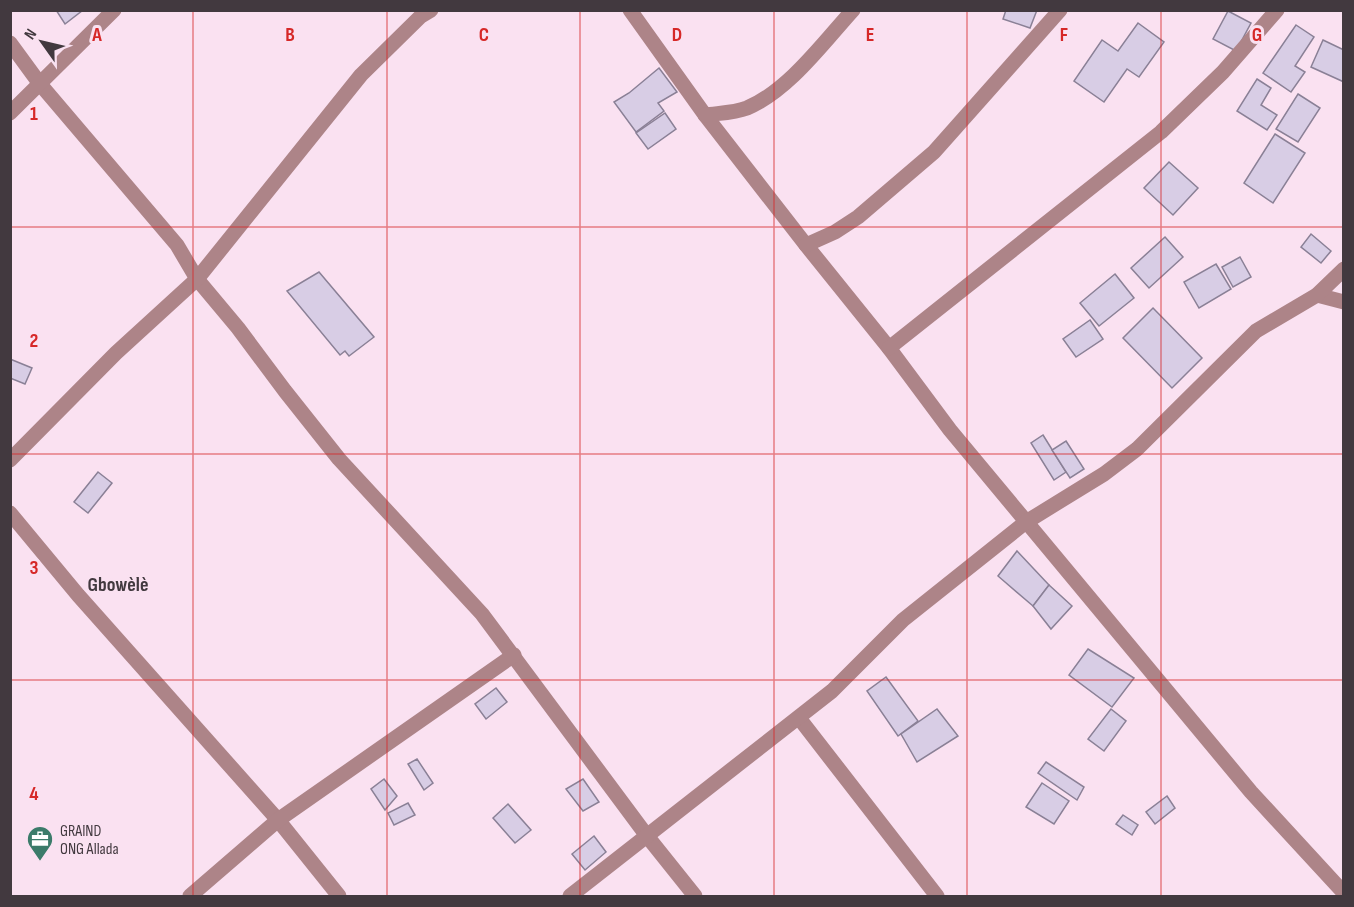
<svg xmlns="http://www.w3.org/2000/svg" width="1354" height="907" font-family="'Sofia Sans Condensed',sans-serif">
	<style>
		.building { fill: #d8cde5; stroke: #8a8096; stroke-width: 1.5 }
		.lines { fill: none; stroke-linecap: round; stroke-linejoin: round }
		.minor { stroke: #ad8488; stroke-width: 15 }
		.grid { fill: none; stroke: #d62828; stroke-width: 1.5; stroke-opacity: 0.55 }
		.labels { text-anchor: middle; stroke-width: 6; stroke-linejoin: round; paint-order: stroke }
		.poi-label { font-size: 16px; fill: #42393f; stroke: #fae1f1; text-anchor: start }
		.quarter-label { font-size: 20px; font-weight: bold; fill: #42393f; stroke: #fae1f1 }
		.grid-label { font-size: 20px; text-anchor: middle; font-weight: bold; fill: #d62828; stroke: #fae1f1; stroke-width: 6; stroke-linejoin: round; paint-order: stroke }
	</style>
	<rect width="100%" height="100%" fill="#fae1f1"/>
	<g class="building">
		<polygon points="56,10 64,11 83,10 65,24"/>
		<polygon points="1006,10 1037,10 1030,28 1003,19"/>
		<polygon points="1228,11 1251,23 1236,51 1213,39"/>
		<polygon points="1138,23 1164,42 1139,77 1127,69 1104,102 1074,81 1102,40 1118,51"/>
		<polygon points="1296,25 1314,37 1295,66 1305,72 1291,92 1263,73"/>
		<polygon points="1323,40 1344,50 1344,82 1311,67"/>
		<polygon points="659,68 677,92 658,103 664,111 636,132 614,102 629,93"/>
		<polygon points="1257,79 1271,88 1261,105 1277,115 1267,130 1237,111"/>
		<polygon points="1298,94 1320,108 1298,142 1276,129"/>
		<polygon points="665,113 676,129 648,149 636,133"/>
		<polygon points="1275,134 1305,153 1273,203 1244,183"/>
		<polygon points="1169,162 1198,188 1173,215 1144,188"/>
		<polygon points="1311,234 1331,251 1321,263 1301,247"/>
		<polygon points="1165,237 1183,257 1149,288 1131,268"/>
		<polygon points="1240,257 1251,277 1233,287 1222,267"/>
		<polygon points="1216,264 1231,289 1199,308 1184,282"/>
		<polygon points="319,272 374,337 349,356 345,351 340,355 287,291"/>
		<polygon points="1115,274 1134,298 1099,326 1080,303"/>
		<polygon points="1153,308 1202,358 1172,388 1123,338"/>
		<polygon points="1090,320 1103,339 1076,357 1063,339"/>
		<polygon points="10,359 32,368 25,384 10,378"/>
		<polygon points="1043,435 1066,472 1054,480 1031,443"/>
		<polygon points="1066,441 1084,469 1070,478 1052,450"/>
		<polygon points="98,472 112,483 88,513 74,502"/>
		<polygon points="1017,551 1049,585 1033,606 998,576"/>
		<polygon points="1049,585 1072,606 1051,629 1033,606"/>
		<polygon points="1088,649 1134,678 1112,707 1069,675"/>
		<polygon points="886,677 918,721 898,736 867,691"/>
		<polygon points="496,688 507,702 486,719 475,704"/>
		<polygon points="937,709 958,736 917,762 901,734"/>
		<polygon points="1111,709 1126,721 1104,751 1088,739"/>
		<polygon points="417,759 433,783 424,790 408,764"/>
		<polygon points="1046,762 1084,787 1077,800 1038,773"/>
		<polygon points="384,779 397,796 385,810 371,789"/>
		<polygon points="583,779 599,802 583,811 566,789"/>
		<polygon points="1042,783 1069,801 1054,824 1026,807"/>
		<polygon points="1167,796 1175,808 1155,824 1146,812"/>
		<polygon points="408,803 415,815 394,825 388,813"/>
		<polygon points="508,804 531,830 515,843 493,818"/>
		<polygon points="1123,815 1138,825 1132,835 1116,824"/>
		<polygon points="594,836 606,852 585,870 572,854"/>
	</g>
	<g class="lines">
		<g class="minor">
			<polyline points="630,10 705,115 806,245 889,348 950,430 1251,792 1344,893"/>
			<polyline points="10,43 40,84 177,245 197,279 238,328 285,391 339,459 482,614 647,836 695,896"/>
			<polyline points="10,113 114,10"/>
			<path d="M705,115C719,113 734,113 747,108C788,91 823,43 853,10"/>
			<polyline points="806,245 835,232 858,217 934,152 1060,10"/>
			<polyline points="1317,295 1344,302"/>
			<polyline points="889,348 1161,132 1223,72 1277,10"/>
			<polyline points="10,460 116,353 197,279 361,75 421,16 431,10"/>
			<polyline points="10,513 78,595 278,820 339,896"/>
			<polyline points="799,718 937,896"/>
			<polyline points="190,896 278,820 514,655"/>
			<polyline points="570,896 832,691 903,620 1026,522 1104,474 1137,449 1256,331 1317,295 1344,269"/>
		</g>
	</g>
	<path class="grid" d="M193,10V896M387,10V896M580,10V896M774,10V896M967,10V896M1161,10V896M10,227H1344M10,454H1344M10,680H1344"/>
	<defs>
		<g id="office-pin" transform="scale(1.35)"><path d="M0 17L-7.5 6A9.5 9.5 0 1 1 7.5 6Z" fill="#3b7b6a" stroke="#fae1f1"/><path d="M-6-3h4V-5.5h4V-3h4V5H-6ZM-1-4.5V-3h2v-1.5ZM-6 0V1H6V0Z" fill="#fff"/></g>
	</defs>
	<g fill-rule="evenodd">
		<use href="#office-pin" x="40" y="839"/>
	</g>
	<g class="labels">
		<g class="poi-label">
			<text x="60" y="836">GRAIND<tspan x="60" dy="18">ONG Allada</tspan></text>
		</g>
		<g class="quarter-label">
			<text x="118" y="591">Gbowèlè</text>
		</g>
	</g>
	<g class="grid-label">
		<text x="97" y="41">A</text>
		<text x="290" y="41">B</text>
		<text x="484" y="41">C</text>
		<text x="677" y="41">D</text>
		<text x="870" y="41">E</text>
		<text x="1064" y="41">F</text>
		<text x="1257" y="41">G</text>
		<text x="34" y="120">1</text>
		<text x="34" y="347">2</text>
		<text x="34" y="574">3</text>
		<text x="34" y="800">4</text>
	</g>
	<rect width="1354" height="907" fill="none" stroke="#42393f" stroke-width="24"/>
	<g transform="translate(42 42) rotate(304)" stroke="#fae1f1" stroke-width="4.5" paint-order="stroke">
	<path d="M0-4.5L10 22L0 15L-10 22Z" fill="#42393f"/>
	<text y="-9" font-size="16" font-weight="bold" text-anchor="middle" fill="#42393f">N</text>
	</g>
</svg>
